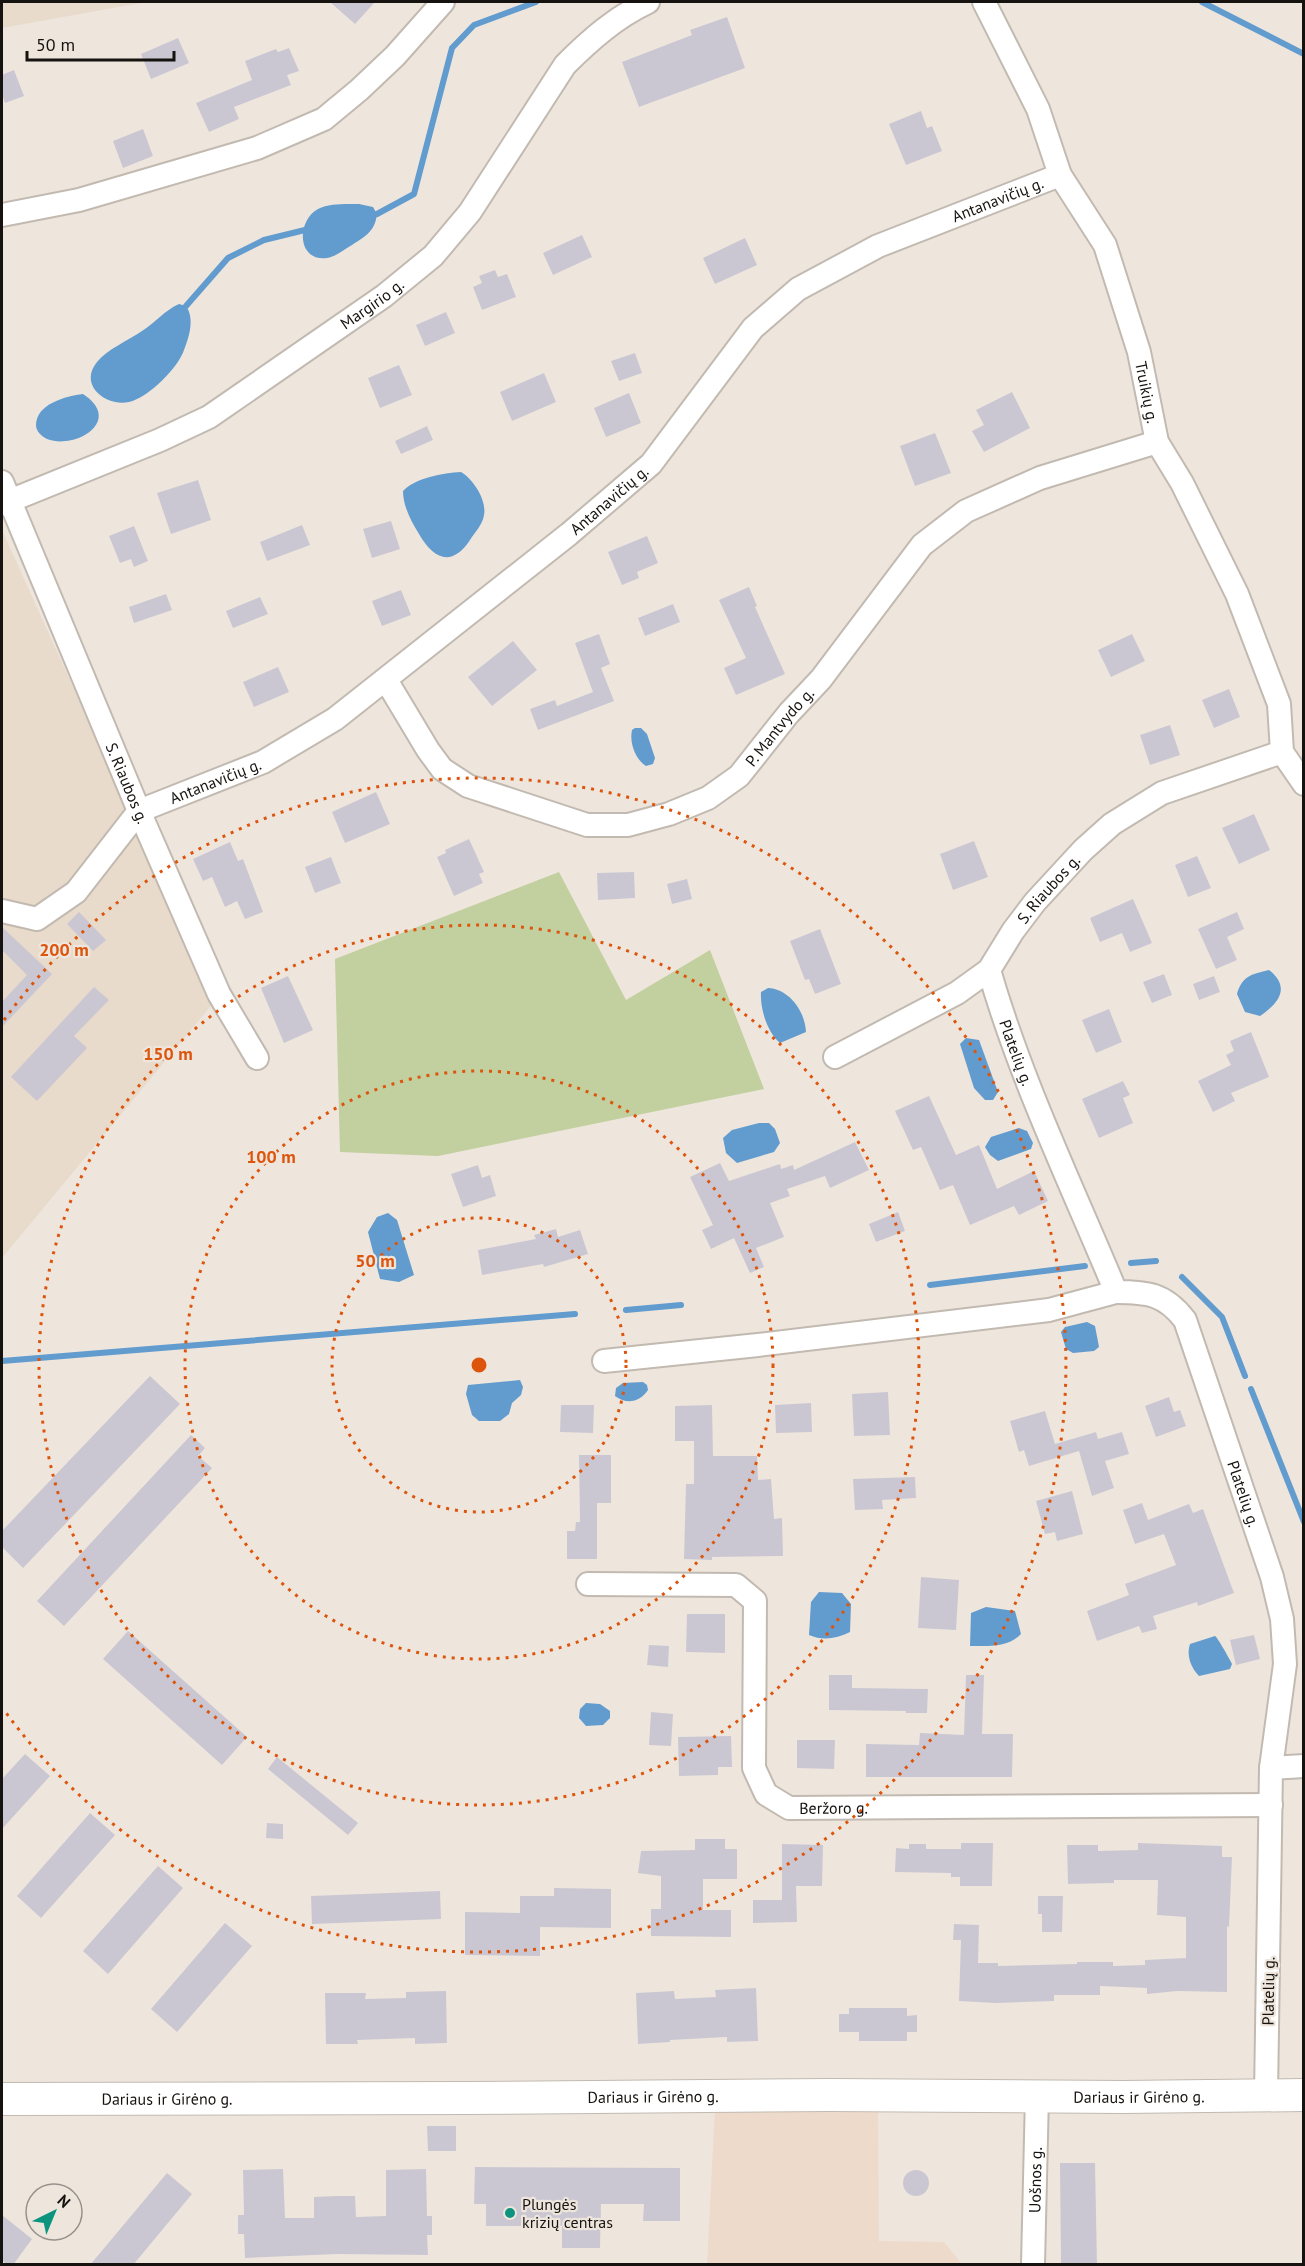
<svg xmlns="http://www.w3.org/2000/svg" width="1305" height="2266" font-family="'PT Sans',sans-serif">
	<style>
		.commercial { fill: #eedacb }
		.built { fill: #e8dbcb }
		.green { fill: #c2cf9e }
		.water { fill: #629bce }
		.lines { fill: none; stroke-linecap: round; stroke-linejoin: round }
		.stream { stroke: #629bce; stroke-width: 6 }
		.building { fill: #cbc7d2 }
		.minor-casing { stroke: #c2bab1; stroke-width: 26 }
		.secondary-casing { stroke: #c2bab1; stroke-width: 34 }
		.minor { stroke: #fff; stroke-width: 22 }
		.secondary { stroke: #fff; stroke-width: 32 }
		.ring { fill: none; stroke: #dd550c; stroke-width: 3; stroke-dasharray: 3 6 }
		.poi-dot { fill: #0d947f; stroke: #eee6dd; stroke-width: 2 }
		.labels { text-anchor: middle; stroke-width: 4.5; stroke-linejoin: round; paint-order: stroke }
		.street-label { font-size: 16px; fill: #15120f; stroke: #eee6dd }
		.poi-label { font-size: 16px; fill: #15120f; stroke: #eee6dd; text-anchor: start }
		.centre { fill: #dd550c; stroke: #eee6dd; stroke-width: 3 }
		.ring-label { font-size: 18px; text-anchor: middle; font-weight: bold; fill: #dd550c; stroke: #eee6dd; stroke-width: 4.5; stroke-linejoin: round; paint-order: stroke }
	</style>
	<rect width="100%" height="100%" fill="#eee6dd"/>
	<polygon class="commercial" points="715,2106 878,2109 879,2241 944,2242 962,2264 707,2264"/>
	<g class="built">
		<polygon points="2,2 147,2 2,28"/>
		<polygon points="2,530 215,1001 2,1258"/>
	</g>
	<polygon class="green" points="559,872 626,1000 710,950 764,1089 438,1156 340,1152 335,959"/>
	<g class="water">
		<path d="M359,204L373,207L377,214C375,231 366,236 352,245C345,249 335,257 327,258C297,262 296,221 318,209C330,203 345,204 359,204Z"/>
		<path d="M179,304L186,306C195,319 189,337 184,350C178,368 148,398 129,402C106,407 78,385 97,362C108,349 127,341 142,331C155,323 165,310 179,304Z"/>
		<path d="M83,394C124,421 75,450 47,439C41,436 36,431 36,425C36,404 66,396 83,394Z"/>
		<path d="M461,472C473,479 487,500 484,515C483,524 475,532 470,540C452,567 434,560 419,534C411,521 403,506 403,491C415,478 443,473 461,472Z"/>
		<path d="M635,728H641L647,734L655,758L653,764L646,766C636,760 629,743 632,730Z"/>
		<path d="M1269,970C1291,987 1279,1003 1260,1016L1245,1012L1237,994C1242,976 1252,974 1269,970Z"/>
		<path d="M768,988C789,989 805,1011 806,1032L780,1043C767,1032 760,1009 761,992Z"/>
		<polygon points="966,1038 979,1040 998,1092 993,1100 985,1100 974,1088 960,1044"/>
		<polygon points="759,1123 769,1123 775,1129 780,1143 774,1152 737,1163 726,1153 723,1138 732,1130"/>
		<polygon points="1019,1128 1027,1131 1033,1143 1031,1149 998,1161 990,1155 985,1147 991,1137"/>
		<polygon points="388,1213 397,1220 414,1275 399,1282 380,1279 368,1232 377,1217"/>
		<polygon points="1087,1322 1095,1326 1099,1347 1094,1351 1073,1353 1066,1349 1061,1332 1065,1327"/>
		<polygon points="520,1380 523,1387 521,1395 512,1403 509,1414 500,1421 479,1421 472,1415 466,1394 468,1385"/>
		<path d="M643,1382L647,1385L648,1390C640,1402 627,1405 615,1396L616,1388L623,1383Z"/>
		<path d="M819,1592L842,1593L851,1604L850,1632C836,1639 823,1641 809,1635L811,1602Z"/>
		<path d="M986,1607L1015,1611L1021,1634C1008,1648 988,1646 970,1646L971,1613Z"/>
		<path d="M1215,1636C1218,1638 1230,1660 1232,1664L1230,1669L1199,1676C1191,1668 1186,1655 1190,1644Z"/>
		<polygon points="586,1703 600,1704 610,1711 610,1718 603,1725 586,1726 579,1718 580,1709"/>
	</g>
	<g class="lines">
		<g class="stream">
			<polyline points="1202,2 1304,54"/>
			<polyline points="369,216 377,214 414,194 452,48 474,25 536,2"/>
			<polyline points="186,306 228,258 264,240 309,229"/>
			<polyline points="1131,1263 1156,1261"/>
			<polyline points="1182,1277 1222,1317 1245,1376"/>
			<polyline points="930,1285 1085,1266"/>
			<polyline points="626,1310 681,1305"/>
			<polyline points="2,1361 575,1314"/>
			<polyline points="1251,1389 1304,1522"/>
		</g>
	</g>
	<g class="building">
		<polygon points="330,2 375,2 355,24"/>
		<polygon points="727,17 745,68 639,107 622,62 692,35 690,30"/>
		<polygon points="178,38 189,63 151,79 141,54"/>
		<polygon points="289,48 299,71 287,75 291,85 234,107 239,119 209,132 196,103 252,80 245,61 276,49 278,52"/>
		<polygon points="14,70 24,96 5,103 2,94 2,75"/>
		<polygon points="921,111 927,128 932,126 942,151 906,165 889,124"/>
		<polygon points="143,129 153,156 123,168 113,141"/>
		<polygon points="582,235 592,257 553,275 543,253"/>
		<polygon points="745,238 757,265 715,284 703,258"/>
		<polygon points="495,270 498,277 507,274 516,297 482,310 473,287 482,283 479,276"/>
		<polygon points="446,312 455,333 425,346 416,325"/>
		<polygon points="635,353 642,373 619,381 611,361"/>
		<polygon points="399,365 412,395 380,408 368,378"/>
		<polygon points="544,373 556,402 512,421 500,392"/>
		<polygon points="1012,392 1030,428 984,452 972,431 984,425 976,410"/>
		<polygon points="629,393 641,423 606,437 594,408"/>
		<polygon points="427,426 433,440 401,454 395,441"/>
		<polygon points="935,433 951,473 915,486 900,446"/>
		<polygon points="198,480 211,520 171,534 157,493"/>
		<polygon points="391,521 400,549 372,558 363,529"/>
		<polygon points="302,525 310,545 267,561 260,542"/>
		<polygon points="134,526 148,561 134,567 131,559 120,563 109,536"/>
		<polygon points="647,536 658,563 637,572 639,578 622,585 608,552"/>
		<polygon points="749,587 757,606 755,607 785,674 736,695 724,668 746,658 719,600"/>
		<polygon points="401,590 411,615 382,626 372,601"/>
		<polygon points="166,594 172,610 134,623 129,607"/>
		<polygon points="260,597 268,614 233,628 226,611"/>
		<polygon points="673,604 680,622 645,636 638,618"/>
		<polygon points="599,634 610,664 601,668 614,701 538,730 530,709 555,700 557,706 593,692 575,643"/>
		<polygon points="1132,634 1145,661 1111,677 1098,650"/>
		<polygon points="513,641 537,670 492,706 468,677"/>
		<polygon points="278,667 289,692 254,707 243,682"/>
		<polygon points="1229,689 1240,717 1214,728 1202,700"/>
		<polygon points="1170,725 1180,755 1150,765 1140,735"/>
		<polygon points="376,792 390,824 345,843 332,812"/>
		<polygon points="1254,814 1270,850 1239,864 1222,828"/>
		<polygon points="469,839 484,872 479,874 483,883 454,896 437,857 446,853 445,850"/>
		<polygon points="974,841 988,877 953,890 940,854"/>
		<polygon points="230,842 238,861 243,859 263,912 245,919 237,901 225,907 212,877 203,881 193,859"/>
		<polygon points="1197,856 1211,888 1188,897 1175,865"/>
		<polygon points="331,857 341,883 315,893 305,867"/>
		<polygon points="634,872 635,898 598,900 597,873"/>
		<polygon points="687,879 692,899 672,904 667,884"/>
		<polygon points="1133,899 1152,943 1130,952 1122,933 1100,942 1090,918"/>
		<polygon points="79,912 106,940 93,951 67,924"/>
		<polygon points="1237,912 1244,929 1227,937 1237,960 1216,969 1198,929"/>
		<polygon points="2,927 52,974 2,1027 2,1002 27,975 2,950"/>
		<polygon points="820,929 841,984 815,994 809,979 805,980 790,941"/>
		<polygon points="1164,974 1172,995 1152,1003 1143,982"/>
		<polygon points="288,976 313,1030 284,1043 261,988"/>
		<polygon points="1214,976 1220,992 1199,1000 1193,984"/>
		<polygon points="94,987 109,1000 74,1036 87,1048 37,1101 11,1077"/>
		<polygon points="1109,1009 1122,1042 1096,1053 1082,1020"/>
		<polygon points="1251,1032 1269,1077 1231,1093 1235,1101 1213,1112 1198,1081 1231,1065 1226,1055 1234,1051 1230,1041"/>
		<polygon points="1123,1081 1130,1095 1123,1098 1133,1123 1099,1138 1082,1099"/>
		<polygon points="929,1096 956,1155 979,1145 997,1189 1034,1171 1048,1201 1019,1215 1014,1206 970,1225 953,1185 940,1190 921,1147 913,1150 895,1111"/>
		<polygon points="855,1142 869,1170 830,1188 825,1176 787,1189 790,1196 770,1203 784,1237 756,1248 764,1267 750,1273 734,1238 711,1249 702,1230 713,1225 690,1177 720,1163 729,1181 780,1164 781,1169 793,1165 794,1170"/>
		<polygon points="478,1165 482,1178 490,1175 496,1196 463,1207 451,1174"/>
		<polygon points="898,1212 905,1231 876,1242 869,1224"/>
		<polygon points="556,1229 558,1237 580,1230 588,1254 544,1267 543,1264 482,1275 478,1250 536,1239 534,1235"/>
		<polygon points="150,1376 180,1404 23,1568 2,1547 2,1531"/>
		<polygon points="888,1392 890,1435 854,1436 852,1394"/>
		<polygon points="1169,1397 1174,1412 1180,1410 1186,1426 1156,1437 1145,1406"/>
		<polygon points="811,1403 812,1432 776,1433 775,1405"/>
		<polygon points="561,1405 594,1405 593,1433 560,1432"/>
		<polygon points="712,1405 713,1456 757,1456 758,1480 771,1479 774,1519 782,1518 783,1556 712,1557 712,1560 684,1559 686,1484 694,1484 694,1441 675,1441 675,1406"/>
		<polygon points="1045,1411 1055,1444 1096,1432 1098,1439 1122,1432 1129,1454 1105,1461 1114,1488 1092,1496 1079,1451 1029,1466 1024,1450 1019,1452 1010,1421"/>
		<polygon points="191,1435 205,1448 198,1456 212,1468 64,1626 37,1601"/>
		<polygon points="579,1455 611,1455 611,1503 597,1503 597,1559 567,1559 567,1531 575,1531 576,1522 580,1522"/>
		<polygon points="915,1477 916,1498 882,1500 883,1509 855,1510 853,1479"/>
		<polygon points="1072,1491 1083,1534 1057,1541 1055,1532 1045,1534 1036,1501"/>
		<polygon points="1142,1503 1148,1520 1189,1504 1193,1513 1203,1509 1234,1593 1198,1606 1197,1602 1153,1616 1157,1629 1142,1633 1139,1626 1097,1641 1087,1611 1129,1595 1125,1584 1176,1565 1164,1534 1135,1544 1123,1510"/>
		<polygon points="921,1577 959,1580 956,1630 918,1628"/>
		<polygon points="687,1614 725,1614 725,1653 686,1652"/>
		<polygon points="128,1631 247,1737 222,1765 103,1659"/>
		<polygon points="1254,1635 1260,1659 1236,1665 1230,1640"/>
		<polygon points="649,1645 669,1646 668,1667 647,1665"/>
		<polygon points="829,1675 852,1675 852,1688 928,1689 927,1713 906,1713 906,1711 829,1710"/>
		<polygon points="966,1675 984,1675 982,1734 1013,1734 1012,1777 866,1777 866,1744 919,1745 920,1733 964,1735"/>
		<polygon points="651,1712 673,1714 671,1746 649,1745"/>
		<polygon points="731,1736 732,1767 718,1767 718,1775 679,1776 678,1737"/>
		<polygon points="797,1740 835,1740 834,1769 797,1768"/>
		<polygon points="25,1754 50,1776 2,1829 2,1779"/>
		<polygon points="277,1757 358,1823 348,1835 268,1769"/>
		<polygon points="90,1813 115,1835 41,1918 17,1896"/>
		<polygon points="267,1823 283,1824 283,1839 266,1838"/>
		<polygon points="695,1839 725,1839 725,1849 737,1849 737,1879 703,1879 703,1910 731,1910 731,1937 651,1936 651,1909 661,1909 661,1876 638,1873 641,1851 695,1850"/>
		<polygon points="961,1843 993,1843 992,1886 960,1886 960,1877 951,1877 951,1873 895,1872 896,1848 909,1849 909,1844 926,1844 926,1849 961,1849"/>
		<polygon points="1138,1843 1222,1846 1222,1857 1232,1857 1229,1927 1227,1926 1227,1992 1177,1991 1147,1994 1147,1988 1100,1986 1100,1995 1054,1995 1054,2001 996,2003 959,2001 961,1940 953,1940 954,1924 979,1925 978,1963 998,1963 998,1966 1077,1964 1077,1962 1113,1962 1113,1966 1145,1965 1145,1960 1186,1958 1186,1917 1157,1915 1158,1880 1114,1880 1114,1883 1068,1884 1067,1845 1098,1845 1098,1851 1138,1850"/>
		<polygon points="782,1844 823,1845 822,1886 796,1886 797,1922 753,1923 753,1900 782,1900"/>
		<polygon points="158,1866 183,1888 108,1974 83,1951"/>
		<polygon points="554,1888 611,1889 611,1928 540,1927 540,1956 465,1955 465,1912 520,1913 520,1896 554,1896"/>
		<polygon points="440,1891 441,1919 312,1924 311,1896"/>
		<polygon points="1038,1896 1063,1896 1062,1932 1042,1932 1042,1914 1038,1914"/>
		<polygon points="225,1923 252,1946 177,2032 151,2009"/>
		<polygon points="756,1988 758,2041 727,2042 727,2037 670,2040 670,2042 638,2044 636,1993 674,1991 675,1999 716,1997 715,1990"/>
		<polygon points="446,1991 447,2043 415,2044 415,2038 357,2040 358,2044 326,2044 325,1993 366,1993 365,1999 406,1998 406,1992"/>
		<polygon points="849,2008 907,2008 907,2016 917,2015 917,2032 907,2032 907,2041 859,2041 859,2032 839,2032 839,2014 849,2014"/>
		<polygon points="427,2126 456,2126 456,2151 428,2151"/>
		<polygon points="1060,2163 1095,2163 1097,2265 1061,2265"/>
		<polygon points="475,2167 680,2168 680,2221 643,2221 644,2204 601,2204 600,2248 562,2248 562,2226 486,2226 486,2204 474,2204"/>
		<polygon points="283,2169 285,2218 314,2218 314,2197 336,2196 355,2196 356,2217 386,2216 386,2170 426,2169 427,2216 432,2216 432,2235 427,2235 428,2255 337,2254 245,2258 244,2234 238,2234 238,2215 244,2215 243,2170"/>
		<circle cx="916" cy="2183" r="13"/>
		<polygon points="167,2173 192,2194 133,2265 90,2265"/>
		<polygon points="2,2215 32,2239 13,2265 7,2265 2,2260"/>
	</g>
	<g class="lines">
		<g class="minor-casing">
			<g id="minor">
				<path id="s1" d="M984,2L1038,109L1060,175L1105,245L1139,352L1157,442L1182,483L1237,594L1279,704L1282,752L1304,784"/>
				<polyline points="2,215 79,200 257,148 324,119 359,90 395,56 443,2"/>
				<path id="s2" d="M2,482L139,811L219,994L257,1058"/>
				<path id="s3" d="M2,504L160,440L209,417L384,296L433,256L470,212L565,65C590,40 616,17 648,2"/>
				<path id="s4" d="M386,680L428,750L442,769L468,786L587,825H628L669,814L708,798L739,776L789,713L821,679L922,545L966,511L1040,478L1157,442"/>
				<path id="s5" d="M2,911L37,919L76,892L139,811L263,762L335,719L569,534L651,464L753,328L798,289L878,246L1060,175"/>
				<path id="s6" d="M989,970C1021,1081 1072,1186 1116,1292C1148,1292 1165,1294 1185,1320L1272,1577L1282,1619L1285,1664L1271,1768L1266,2095"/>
				<path id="s7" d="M835,1057L957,993L989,970L1013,931L1035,902L1083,850L1112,824L1162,793L1282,752"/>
				<polyline points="604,1361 758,1345 1049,1310 1116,1292"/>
				<path id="s8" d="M588,1584L736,1585L755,1601L754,1768L766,1794L789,1808L1271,1805"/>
				<polyline points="1271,1768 1304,1766"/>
				<path id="s9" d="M1033,2264L1037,2095"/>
			</g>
		</g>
		<g class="secondary-casing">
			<g id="secondary">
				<path id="s10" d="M2,2099L467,2098L830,2095L1123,2097L1304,2095"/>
			</g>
		</g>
		<use href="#minor" class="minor"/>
		<use href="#secondary" class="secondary"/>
	</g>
	<g class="ring">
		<circle cx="479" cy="1365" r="147"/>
		<circle cx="479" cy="1365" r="294"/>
		<circle cx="479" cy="1365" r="440"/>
		<path d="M4 1020A587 587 0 1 1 4 1710"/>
	</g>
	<circle class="poi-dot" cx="510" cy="2213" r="6"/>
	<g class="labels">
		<g class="street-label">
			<text dy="6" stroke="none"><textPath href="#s5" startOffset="1258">Antanavičių g.</textPath></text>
			<text dy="6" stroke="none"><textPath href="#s3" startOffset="423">Margirio g.</textPath></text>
			<text dy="6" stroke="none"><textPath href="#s1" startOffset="426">Truikių g.</textPath></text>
			<text dy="6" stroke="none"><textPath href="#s5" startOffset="754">Antanavičių g.</textPath></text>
			<text dy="6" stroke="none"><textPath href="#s4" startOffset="489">P. Mantvydo g.</textPath></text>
			<text dy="6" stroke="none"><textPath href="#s5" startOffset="268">Antanavičių g.</textPath></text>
			<text dy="6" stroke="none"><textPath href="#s2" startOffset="326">S. Riaubos g.</textPath></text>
			<text dy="6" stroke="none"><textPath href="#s7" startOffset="278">S. Riaubos g.</textPath></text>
			<text dy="6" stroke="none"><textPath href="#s6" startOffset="87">Platelių g.</textPath></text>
			<text dy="6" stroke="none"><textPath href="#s6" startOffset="608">Platelių g.</textPath></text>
			<text dy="6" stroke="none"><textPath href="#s8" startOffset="440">Beržoro g.</textPath></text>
			<text transform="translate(1268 1991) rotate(-89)" y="6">Platelių g.</text>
			<text dy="6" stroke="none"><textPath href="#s10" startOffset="651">Dariaus ir Girėno g.</textPath></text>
			<text dy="6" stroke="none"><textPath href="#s10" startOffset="1137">Dariaus ir Girėno g.</textPath></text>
			<text dy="6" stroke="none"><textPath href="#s10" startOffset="165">Dariaus ir Girėno g.</textPath></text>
			<text dy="6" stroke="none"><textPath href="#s9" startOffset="84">Uošnos g.</textPath></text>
		</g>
		<g class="poi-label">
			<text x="522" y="2210">Plungės<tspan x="522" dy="18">krizių centras</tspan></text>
		</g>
	</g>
	<circle cx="479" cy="1365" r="9" class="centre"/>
	<g class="ring-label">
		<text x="64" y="956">200 m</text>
		<text x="168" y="1060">150 m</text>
		<text x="271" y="1163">100 m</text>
		<text x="375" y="1267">50 m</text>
	</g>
	<rect width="1305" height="2266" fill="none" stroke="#15120f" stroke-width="6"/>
	<g transform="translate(54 2212) rotate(43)"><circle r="28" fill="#eee6dd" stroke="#97918b" stroke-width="1.5"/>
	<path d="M0-4.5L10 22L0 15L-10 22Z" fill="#0d947f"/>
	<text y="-9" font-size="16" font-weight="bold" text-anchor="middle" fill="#15120f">N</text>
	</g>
	<path d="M27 51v9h147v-9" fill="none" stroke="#15120f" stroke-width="3"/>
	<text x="36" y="51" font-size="18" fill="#15120f" stroke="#eee6dd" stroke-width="4.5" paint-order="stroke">50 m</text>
</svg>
